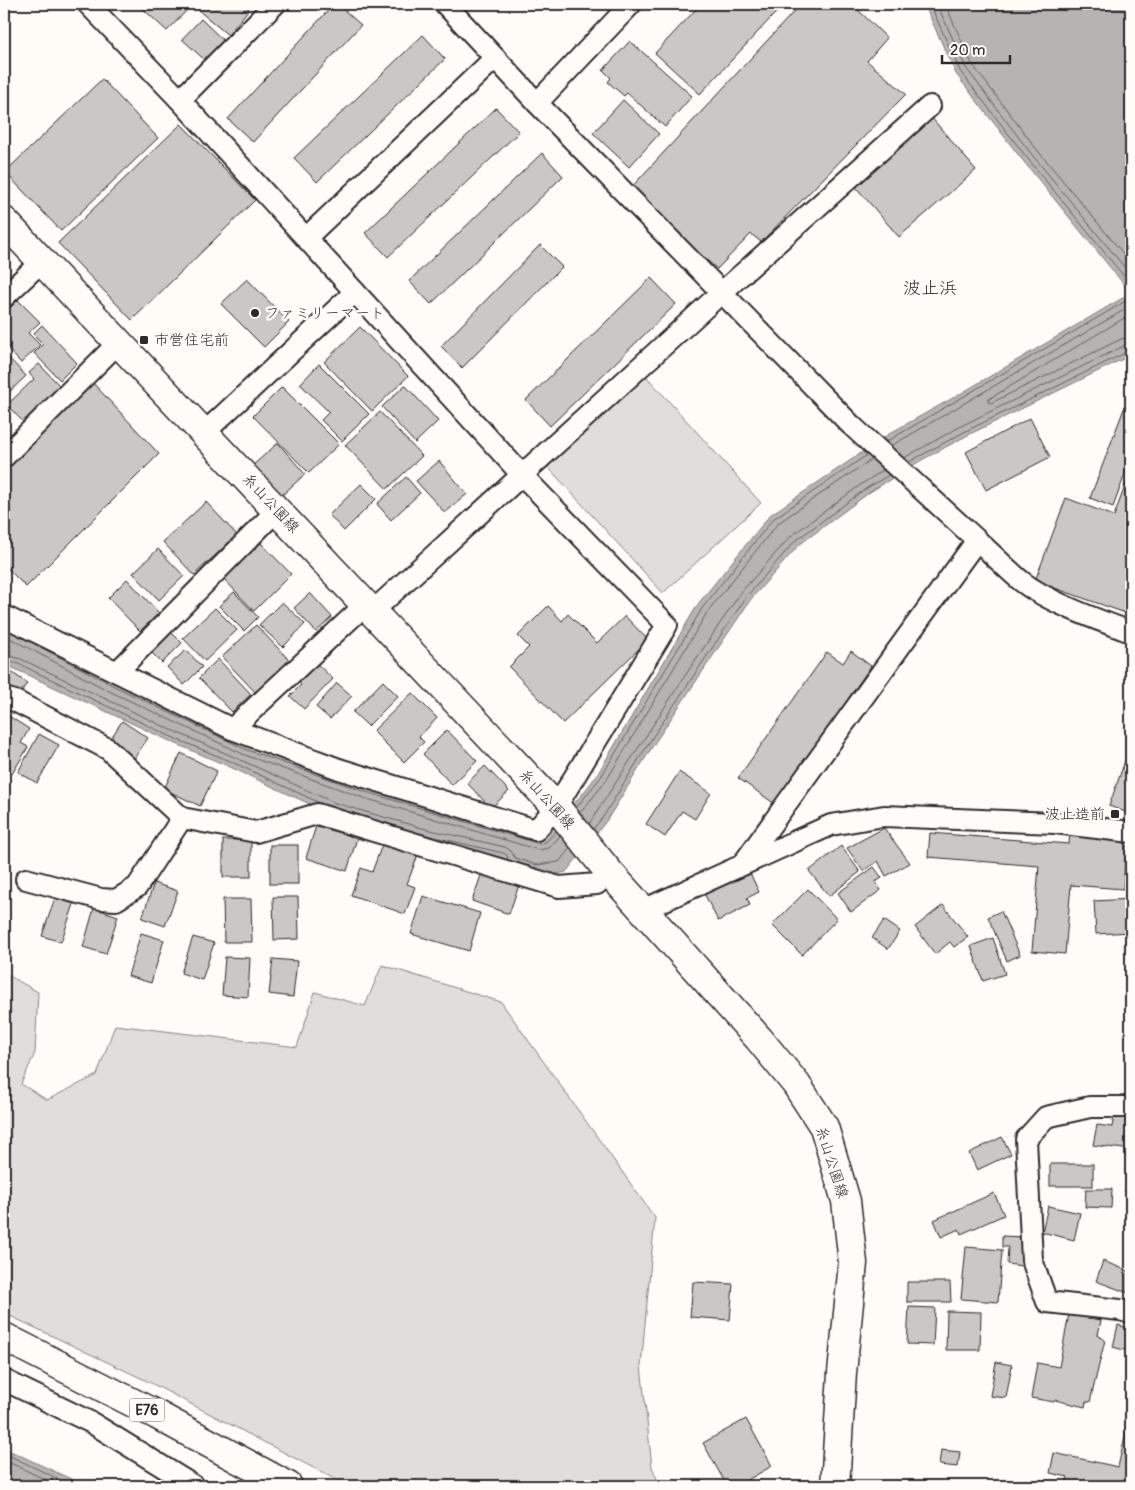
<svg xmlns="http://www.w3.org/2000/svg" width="1135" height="1490" font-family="Pangolin,'Klee One',sans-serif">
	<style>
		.green { fill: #dfdeda; stroke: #858482 }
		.water { fill: #b5b4b1; stroke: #7e7d7b }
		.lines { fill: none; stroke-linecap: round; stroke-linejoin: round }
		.shore { stroke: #626261; stroke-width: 1 }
		.building { fill: #c9c8c4; stroke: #2b2b2b }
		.street-casing { stroke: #2b2b2b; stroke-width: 24 }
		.secondary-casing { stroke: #2b2b2b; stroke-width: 31 }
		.highway-casing { stroke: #2b2b2b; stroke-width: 31 }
		.street { stroke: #fdfcf7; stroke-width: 20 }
		.secondary { stroke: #fdfcf7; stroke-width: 28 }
		.highway { stroke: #fdfcf7; stroke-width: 28 }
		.poi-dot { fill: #2b2b2b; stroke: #fdfcf7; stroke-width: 2 }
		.labels { text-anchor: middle; stroke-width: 5; stroke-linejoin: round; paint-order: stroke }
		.shield { fill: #fdfcf7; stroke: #6a6a68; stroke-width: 1 }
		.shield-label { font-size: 14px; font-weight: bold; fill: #2b2b2b }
		.poi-label { font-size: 15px; fill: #2b2b2b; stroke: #fdfcf7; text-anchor: start }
		.street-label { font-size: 15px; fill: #2b2b2b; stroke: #fdfcf7 }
		.quarter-label { font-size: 18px; fill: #2b2b2b; stroke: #fdfcf7 }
	</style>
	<rect width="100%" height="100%" fill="#fdfcf7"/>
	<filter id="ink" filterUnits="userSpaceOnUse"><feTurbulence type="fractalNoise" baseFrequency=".02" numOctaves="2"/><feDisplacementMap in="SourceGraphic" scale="10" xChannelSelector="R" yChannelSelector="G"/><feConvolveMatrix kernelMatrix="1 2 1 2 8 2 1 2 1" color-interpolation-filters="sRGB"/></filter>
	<g filter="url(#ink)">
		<g class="green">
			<polygon points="646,376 761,503 663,593 547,466"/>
			<polygon points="382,965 501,1002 655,1218 641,1366 652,1467 660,1486 348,1486 147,1381 4,1313 4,973 38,992 35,1053 21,1084 47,1100 97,1075 115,1025 297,1047 315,992 365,1006"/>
		</g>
		<g class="water">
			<polygon points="924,4 1131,4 1131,355 968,435 920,461 870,492 799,545 751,599 654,744 607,820 566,872 553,875 500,866 503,858 419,838 331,814 228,766 174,743 4,664 4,622 367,787 542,839 584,792 597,775 698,604 770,515 892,432 960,394 1131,293 1020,157 956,74"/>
			<polygon points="4,1448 86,1486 4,1486"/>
		</g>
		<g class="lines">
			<g class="shore">
				<polyline points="930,4 960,71 1024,154 1131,285"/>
				<polyline points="937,4 966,68 1029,151 1131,275"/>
				<polyline points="945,4 972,64 1034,146 1131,263"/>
				<polyline points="1131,314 989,399 988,402 991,403 1121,339 1131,337"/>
				<polyline points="886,442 1131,298"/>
				<polyline points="891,446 1131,306"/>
				<polyline points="904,458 963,425 1124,346 1131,345"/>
				<polyline points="909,462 966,431 1127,352 1131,351"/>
				<polyline points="14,633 114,686 247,750 366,792 540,844 546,842 556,831"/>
				<polyline points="4,635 111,692 245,755 364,798 539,850 549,848 560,836"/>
				<polyline points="4,654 21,659 178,733 232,756 335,803 422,828 505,847 511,851 515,858 536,865 559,862 570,848"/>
				<polyline points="4,660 19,664 176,739 230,761 322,804"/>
				<polyline points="576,808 601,777 703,607 773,519 867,455"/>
				<polyline points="580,813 606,781 708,611 778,523 872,459"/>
				<polyline points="589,824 692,665 742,591 791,536 863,483 884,470"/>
				<polyline points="593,829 603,817 650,741 747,596 795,541 867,488 889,475"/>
				<polyline points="422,834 503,853 507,855 508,860"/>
				<polyline points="4,1453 73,1486"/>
				<polyline points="4,1460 59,1486"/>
			</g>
		</g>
		<g class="building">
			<polygon points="148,4 185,4 189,8 167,31 143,9"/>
			<polygon points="203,4 243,4 249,9 228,35 198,10"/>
			<polygon points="334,4 337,4 361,25 253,142 228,119"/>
			<polygon points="701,4 784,4 700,94 655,53"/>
			<polygon points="801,4 852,4 887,38 867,61 906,94 761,242 751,234 717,269 629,190"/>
			<polygon points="201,19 227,44 209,64 182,39"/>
			<polygon points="423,35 445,59 317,182 294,158"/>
			<polygon points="630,41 692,96 665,127 627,93 624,96 608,82 611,78 603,70"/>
			<polygon points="102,79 158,138 61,231 5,172"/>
			<polygon points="623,100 659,134 629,167 593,133"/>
			<polygon points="496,108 519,132 388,257 365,233"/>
			<polygon points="931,117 976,170 899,237 854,185"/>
			<polygon points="181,124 255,200 132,320 58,243"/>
			<polygon points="542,153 563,176 431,304 409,281"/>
			<polygon points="540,245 562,267 462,368 441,346"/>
			<polygon points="651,278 676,304 550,426 526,400"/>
			<polygon points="247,279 289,322 264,347 221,304"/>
			<polygon points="18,300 40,322 28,333 40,345 21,363 4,345 4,314"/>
			<polygon points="42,325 77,363 60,380 34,353 43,344 33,334"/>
			<polygon points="360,327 408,376 372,411 324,362"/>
			<polygon points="4,353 26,376 4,397"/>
			<polygon points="39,364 61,387 28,427 7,405 34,379 29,373"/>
			<polygon points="319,364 369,414 342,441 321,420 329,412 300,384"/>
			<polygon points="92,382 159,454 26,587 4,565 4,472"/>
			<polygon points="405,385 438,421 415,443 382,407"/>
			<polygon points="282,387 339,444 309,473 253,416"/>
			<polygon points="1125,406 1131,408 1131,458 1113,507 1090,498"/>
			<polygon points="380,412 422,456 387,489 345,445"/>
			<polygon points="1030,418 1050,457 986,490 966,452"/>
			<polygon points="278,443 305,474 279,498 251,467"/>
			<polygon points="439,461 467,494 445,513 416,481"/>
			<polygon points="1131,470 1131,615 1035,581 1066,498 1114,516"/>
			<polygon points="406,477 420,493 391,520 377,504"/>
			<polygon points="361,484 376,499 344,531 329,515"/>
			<polygon points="206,502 237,535 194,575 163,542"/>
			<polygon points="261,543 291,574 254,611 224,579"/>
			<polygon points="158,549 184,576 159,600 133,573"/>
			<polygon points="127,579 159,613 140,631 108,598"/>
			<polygon points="234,592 258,617 244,631 219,606"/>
			<polygon points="310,593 332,617 316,632 294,608"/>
			<polygon points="282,602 305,624 283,647 259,625"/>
			<polygon points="548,606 562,621 568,614 597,643 625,616 648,640 563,723 509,667 529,647 518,636"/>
			<polygon points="215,608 237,630 205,661 183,638"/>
			<polygon points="256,625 291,662 257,694 222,657"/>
			<polygon points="170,631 182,643 162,663 150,651"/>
			<polygon points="186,650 202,667 184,685 167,667"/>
			<polygon points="851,651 871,666 775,804 738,778 827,652 843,663"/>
			<polygon points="311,658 333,679 304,709 290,696 301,685 293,678"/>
			<polygon points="218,659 251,694 232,712 199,678"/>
			<polygon points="4,667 27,683 16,700 4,692"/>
			<polygon points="383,681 398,696 368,726 353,712"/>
			<polygon points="337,683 352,696 330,719 316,707"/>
			<polygon points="412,693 437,718 419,737 424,742 404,762 373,731"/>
			<polygon points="7,715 29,729 21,743 28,747 12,774 4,769 4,720"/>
			<polygon points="122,721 148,738 133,760 108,743"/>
			<polygon points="447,730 477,761 452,785 423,754"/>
			<polygon points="39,734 59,745 37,783 18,772"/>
			<polygon points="1131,744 1131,814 1109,806"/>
			<polygon points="181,753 217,771 200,806 164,789"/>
			<polygon points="485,766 509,791 491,808 467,783"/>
			<polygon points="679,772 711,793 695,819 682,811 665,837 646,824"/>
			<polygon points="316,826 357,838 347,871 306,858"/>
			<polygon points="884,828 910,863 886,876 878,861 863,871 847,848"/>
			<polygon points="930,833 1069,844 1070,833 1127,838 1123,889 1071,885 1065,954 1032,951 1039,866 928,857"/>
			<polygon points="384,839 419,852 407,884 415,887 405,914 351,895 361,868 372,872"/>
			<rect x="223" y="840" width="28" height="37"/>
			<rect x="270" y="845" width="28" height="39"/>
			<polygon points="841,846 860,872 829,896 809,871"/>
			<polygon points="874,867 882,878 875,882 881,890 851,912 838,893"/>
			<polygon points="748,869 759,892 747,898 750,905 718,921 703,891"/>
			<polygon points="483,870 520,882 509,914 472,901"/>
			<polygon points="154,883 178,891 165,926 142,918"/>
			<polygon points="808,889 837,919 802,955 772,925"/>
			<polygon points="423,896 480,913 469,951 411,934"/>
			<polygon points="273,897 298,897 299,939 274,940"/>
			<polygon points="55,898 74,904 61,942 42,936"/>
			<polygon points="223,899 251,899 252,942 224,942"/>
			<polygon points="1131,899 1131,932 1096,934 1094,901"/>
			<polygon points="943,905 968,937 954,947 950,942 935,954 915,927"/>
			<polygon points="94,908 118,916 106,954 83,947"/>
			<polygon points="1001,911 1020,955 1007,961 988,917"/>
			<polygon points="884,920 900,931 888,949 872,938"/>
			<polygon points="141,933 164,940 151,983 128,976"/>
			<polygon points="193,937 214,943 202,980 181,973"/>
			<polygon points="993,938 1005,974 983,981 971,946"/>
			<polygon points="225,957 250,958 248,997 222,995"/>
			<polygon points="273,959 297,961 293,997 269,994"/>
			<polygon points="1114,1116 1131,1119 1131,1150 1093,1145 1097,1125 1112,1127"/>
			<polygon points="1002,1137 1011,1154 977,1170 969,1153"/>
			<rect x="1050" y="1164" width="43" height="22"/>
			<polygon points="1131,1181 1131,1196 1124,1191"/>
			<polygon points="1086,1189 1112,1189 1111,1208 1085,1207"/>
			<polygon points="994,1193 1004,1215 961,1234 959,1229 941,1237 934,1220"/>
			<polygon points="1048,1206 1080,1213 1074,1240 1042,1232"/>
			<polygon points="1002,1236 1024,1237 1022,1266 1007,1264 1008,1247 1002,1247"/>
			<polygon points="966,1247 1002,1250 998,1302 961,1299"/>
			<polygon points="1103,1261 1131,1272 1131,1294 1096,1281"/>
			<polygon points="693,1282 733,1284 730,1320 690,1317"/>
			<polygon points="907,1282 950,1282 951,1302 907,1302"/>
			<polygon points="909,1307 935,1308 933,1345 907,1344"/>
			<polygon points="947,1311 981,1312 980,1350 946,1350"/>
			<polygon points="1069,1314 1101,1320 1098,1335 1105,1340 1090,1402 1086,1402 1085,1407 1055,1400 1054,1402 1031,1398 1037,1363 1059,1367"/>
			<polygon points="1118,1325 1131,1329 1131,1352 1113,1347"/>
			<polygon points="996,1362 1012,1365 1006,1398 990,1396"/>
			<polygon points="1131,1410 1131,1486 1065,1486 1068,1477 1050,1473 1054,1453 1118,1467"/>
			<polygon points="746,1419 772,1466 737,1486 727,1486 703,1443"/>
			<polygon points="941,1450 960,1452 958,1467 939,1465"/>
		</g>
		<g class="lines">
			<g class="street-casing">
				<g id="street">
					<polyline points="445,4 537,103 851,425 977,540 742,865"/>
					<polyline points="180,100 275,4"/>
					<polyline points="537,103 631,4"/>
					<polyline points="306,238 495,58"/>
					<polyline points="4,297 42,261"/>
					<polyline points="204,433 355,292"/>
					<polyline points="4,457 119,342"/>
					<path d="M977,540C991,553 1005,567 1020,580C1047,602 1098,620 1131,632"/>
					<polyline points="373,611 721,293 930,106"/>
					<polyline points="4,616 232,729 339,769 536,830 556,807 667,625 522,475 180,100 88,4"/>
					<polyline points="117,672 277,510"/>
					<polyline points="4,698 15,701 108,749 182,818 256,832 317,814 559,887 597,884 609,872"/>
					<polyline points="232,729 366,604"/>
					<polyline points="26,879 101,899 116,900 137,887 182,818"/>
					<polyline points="643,910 831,825 884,816 1055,823 1131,832"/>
					<polyline points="1131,1107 1090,1107 1046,1117 1026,1139 1032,1260 1047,1302 1120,1310 1131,1313"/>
					<polyline points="4,1380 92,1423 194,1486"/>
				</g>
			</g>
			<g class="secondary-casing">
				<polyline id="secondary" points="4,221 556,807 609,872 759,1039 796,1084 824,1127 846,1201 853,1263 842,1373 835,1486"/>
			</g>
			<g class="highway-casing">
				<polyline id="highway" points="4,1337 157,1415 288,1486"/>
			</g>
			<use href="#street" class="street"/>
			<use href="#secondary" class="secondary"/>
			<use href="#highway" class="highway"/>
		</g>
	</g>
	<g class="poi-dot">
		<circle cx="255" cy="313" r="5"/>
		<rect x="139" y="335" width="10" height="10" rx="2.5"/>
		<rect x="1110" y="809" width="10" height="10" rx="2.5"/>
	</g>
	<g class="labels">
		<rect class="shield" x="129.5" y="1398.5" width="35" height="23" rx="4"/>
		<g class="shield-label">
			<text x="147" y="1415">E76</text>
		</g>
		<g class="poi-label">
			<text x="265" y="318">ファミリーマート</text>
			<text x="154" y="345">市営住宅前</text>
			<text x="1105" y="819" text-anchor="end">波止造前</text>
		</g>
		<g class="street-label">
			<text transform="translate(271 503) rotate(47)" y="5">糸山公園線</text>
			<text transform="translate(547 799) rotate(48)" y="5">糸山公園線</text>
			<text transform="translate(832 1162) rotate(72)" y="5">糸山公園線</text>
		</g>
		<g class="quarter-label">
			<text x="930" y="294">波止浜</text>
		</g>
	</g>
	<rect width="1135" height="1490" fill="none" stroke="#fdfcf7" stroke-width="20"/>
	<rect x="10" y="10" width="1115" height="1470" fill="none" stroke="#2b2b2b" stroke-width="2" filter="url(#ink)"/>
	<path d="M942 55v8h68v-8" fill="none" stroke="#2b2b2b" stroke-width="2.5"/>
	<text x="950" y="55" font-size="15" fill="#2b2b2b" stroke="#fdfcf7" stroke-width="4" paint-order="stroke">20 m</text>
</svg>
